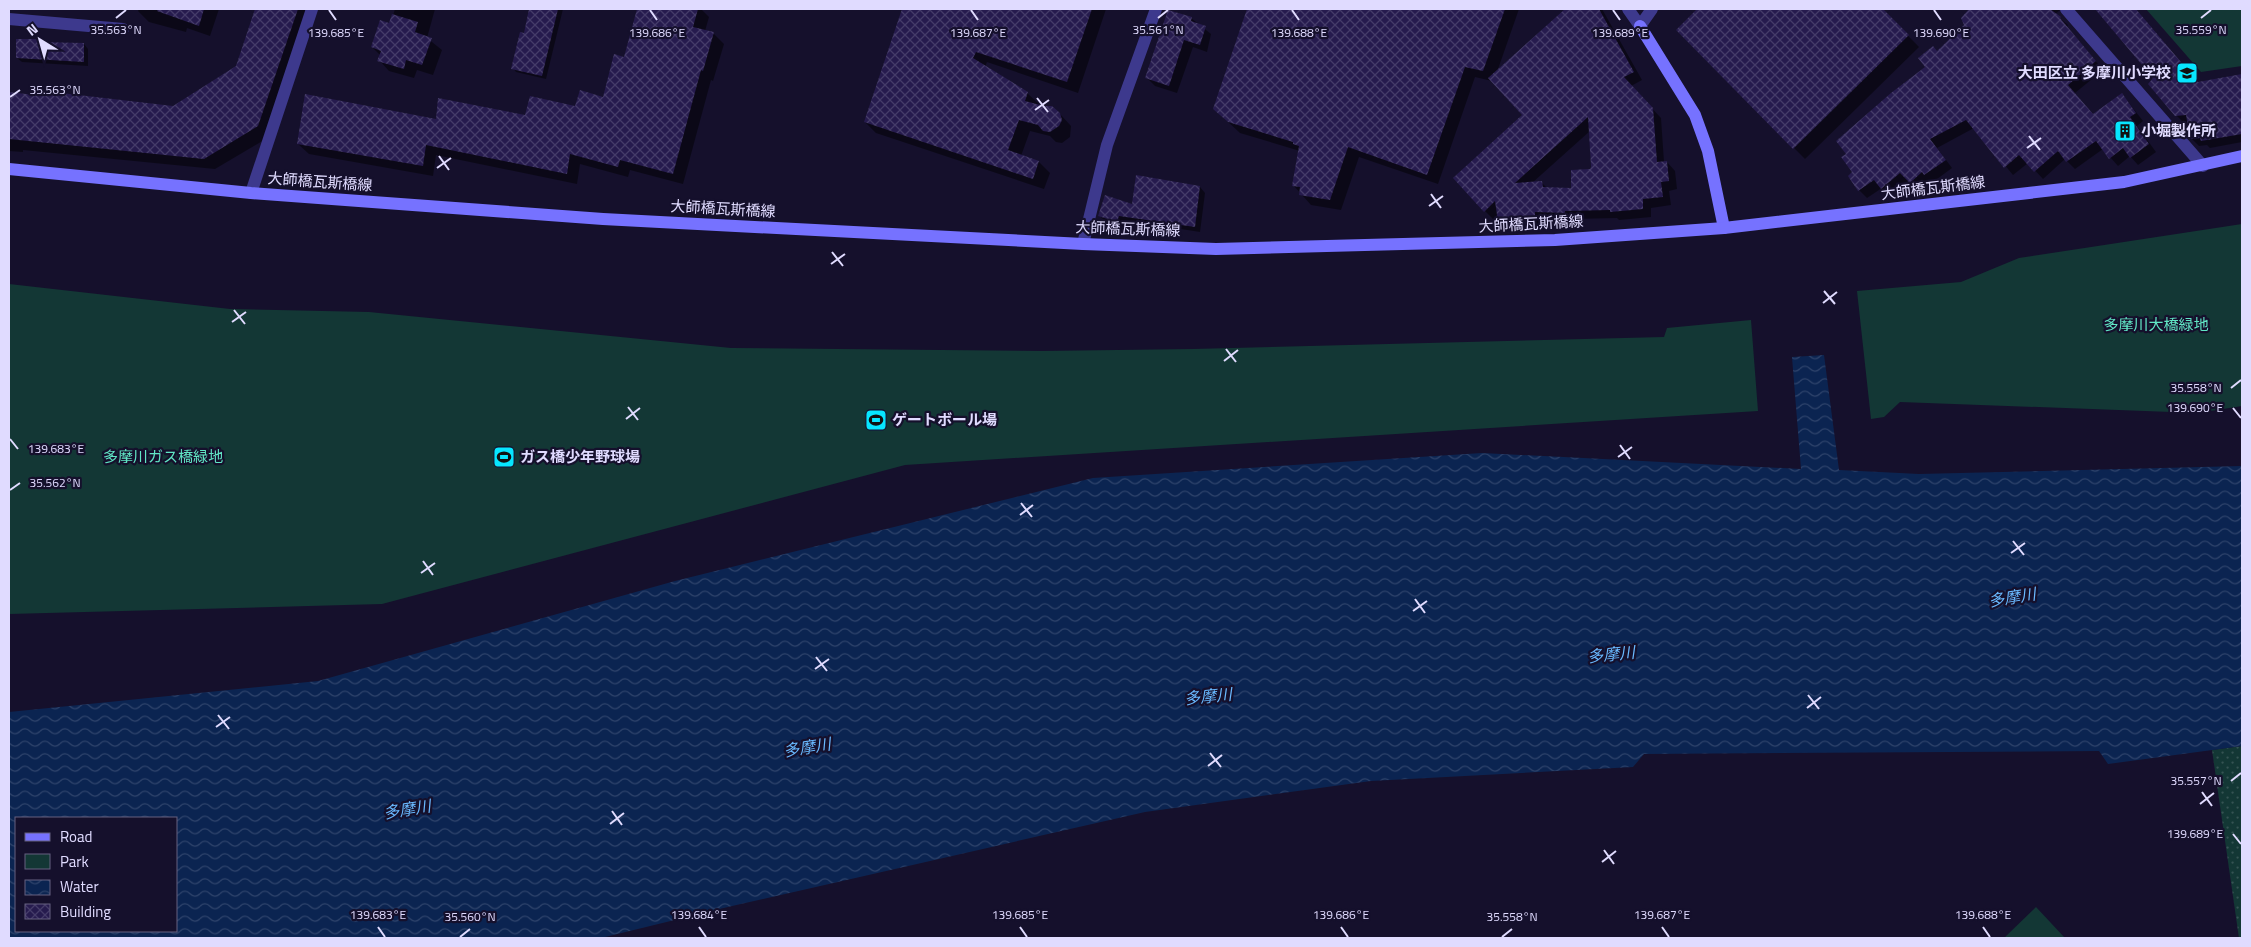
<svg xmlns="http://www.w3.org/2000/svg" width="2251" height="947" font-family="'Titillium Web','Noto Sans JP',sans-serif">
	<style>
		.grass { fill: url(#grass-dots) }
		.green { fill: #133735 }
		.water { fill: url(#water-waves); fill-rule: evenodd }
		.shadow { fill: #0007; fill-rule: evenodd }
		.building { fill: url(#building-cross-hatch); fill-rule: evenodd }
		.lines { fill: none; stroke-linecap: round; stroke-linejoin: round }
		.street { stroke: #3d398d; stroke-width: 12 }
		.secondary { stroke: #7672ff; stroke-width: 12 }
		.ticks { fill: none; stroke: #e0dbff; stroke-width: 2 }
		.labels { text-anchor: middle; stroke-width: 4.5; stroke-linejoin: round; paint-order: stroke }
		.poi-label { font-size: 15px; font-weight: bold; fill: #e0dbff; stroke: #15102c; text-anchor: start }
		.street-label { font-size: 15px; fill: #e0dbff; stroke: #15102c }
		.park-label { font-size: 15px; fill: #61e6c5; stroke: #15102c }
		.water-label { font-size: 16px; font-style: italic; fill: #69b9ff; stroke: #15102c }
		.ticks-label { font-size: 12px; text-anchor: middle; fill: #e0dbff; stroke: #15102c; stroke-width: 4.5; stroke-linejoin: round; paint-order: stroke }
	</style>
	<defs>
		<pattern id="grass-dots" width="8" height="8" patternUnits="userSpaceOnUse" patternTransform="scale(1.25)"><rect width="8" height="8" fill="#133735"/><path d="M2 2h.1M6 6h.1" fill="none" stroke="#355353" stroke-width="1.8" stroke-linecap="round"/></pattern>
		<pattern id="water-waves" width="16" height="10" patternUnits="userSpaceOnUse" patternTransform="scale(1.25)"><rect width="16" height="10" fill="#0b2451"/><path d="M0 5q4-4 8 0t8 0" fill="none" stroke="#2e436b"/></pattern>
		<pattern id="building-cross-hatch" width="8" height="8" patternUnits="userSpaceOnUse" patternTransform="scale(1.25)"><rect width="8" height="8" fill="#261b4e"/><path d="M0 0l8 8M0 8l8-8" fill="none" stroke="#453c69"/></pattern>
	</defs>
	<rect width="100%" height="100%" fill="#15102c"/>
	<polygon class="grass" points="2242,746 2242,938 2239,938 2212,750"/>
	<g class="green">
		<polygon points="2146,9 2242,9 2242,66 2201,72"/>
		<polygon points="2242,224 2242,406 2198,413 1900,402 1884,417 1871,419 1857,291 1961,282 2019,258"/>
		<polygon points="9,284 230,309 369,312 731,348 1042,351 1193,349 1664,337 1667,328 1751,320 1758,411 905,465 382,604 9,614"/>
		<polygon points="2036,907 2065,938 2004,938"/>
	</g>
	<path class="water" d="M1824,355L1839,470L1919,474L2242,466V746L2108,764L2099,751L1644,754L1633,767L1371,781L1145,812L732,906L601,938H9V712L318,681L675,581L1093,478L1482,453L1801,469L1792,357ZM16,818H176V931H16Z"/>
	<g class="shadow">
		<polygon points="139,9 219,9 210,36 187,28 186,32 149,22 138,11"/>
		<polygon points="257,9 312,9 269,137 215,169 23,150 23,152 9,151 9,93 173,108 237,67"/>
		<polygon points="395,9 435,9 427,38 442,50 433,75 417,70 414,78 389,71 379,60 380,55 372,47 390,25"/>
		<polygon points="531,9 563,9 546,79 516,72 513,68 525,34"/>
		<polygon points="639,9 701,9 709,17 705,31 713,33 724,44 713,81 711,80 683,184 630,170 628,177 580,164 577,184 436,155 433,176 309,154 298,144 437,121 526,116 576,108 603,98 625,58"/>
		<polygon points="898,9 1106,9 1078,93 987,62 985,67 1027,93 1039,104 1038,106 1060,114 1071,126 1070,137 1062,143 1056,142 1050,136 1030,131 1021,156 1039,162 1050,173 1044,189 876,133 865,122 903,11"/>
		<path d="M1249,9H1519L1497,72L1567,9H1602L1642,80L1631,86L1661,118L1664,162H1667L1675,171L1677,189L1669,191L1671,205L1651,208V217L1619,220L1617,218L1573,219V221L1543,220V224L1528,225V227L1507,230L1499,221L1498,214L1493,219L1485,211L1524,116L1492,81L1475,77L1438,184L1359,157L1341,210L1311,205L1294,186L1300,151L1240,133L1214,109ZM1590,131L1591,171L1572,190L1548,189L1542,183H1532Z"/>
		<polygon points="1699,9 1882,9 1919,47 1805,159 1677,30"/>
		<polygon points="1970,9 2061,9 2055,14 2068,25 2067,27 2103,70 2075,93 2093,115 2122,94 2143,121 2137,126 2156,152 2138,165 2130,156 2118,166 2103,149 2075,169 2065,159 2043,179 2028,163 2013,175 1974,128 1937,148 1952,168 1933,182 1930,180 1918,190 1909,180 1890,196 1882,188 1867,198 1859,190 1847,154 1927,67 1937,52 1966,25 1962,19"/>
		<polygon points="2096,9 2136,9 2199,83 2242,76 2242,142 2210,148 2207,145 2199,146 2191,138 2188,123 2184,123 2176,115 2155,78"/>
		<polygon points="1191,18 1211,34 1207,52 1193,47 1177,93 1155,86 1147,78"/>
		<polygon points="38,40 41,43 84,44 88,49 88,66 22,62 17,58"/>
		<polygon points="1200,187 1205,193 1200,232 1124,220 1123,227 1105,221 1100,216"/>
	</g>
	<g class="building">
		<polygon points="158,9 204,9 199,26 157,11"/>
		<polygon points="255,9 298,9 258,126 204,159 9,139 9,92 43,96 44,91 173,106 236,66"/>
		<polygon points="529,9 558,9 542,76 511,69 520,32 524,33"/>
		<polygon points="637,9 698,9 693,27 714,32 703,71 701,70 673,174 620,160 618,167 570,154 567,174 426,145 423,166 297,144 305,94 436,119 438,98 525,115 530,96 575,106 580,90 603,97 614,54 624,57"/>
		<polygon points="902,9 1092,9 1067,82 976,52 973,58 1028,92 1025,101 1044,106 1052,106 1060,113 1062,120 1059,126 1050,132 1043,131 1038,125 1019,120 1008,150 1039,161 1033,179 864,122"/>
		<polygon points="1247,9 1505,9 1483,71 1465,67 1427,175 1348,147 1330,200 1299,195 1300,187 1292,186 1299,146 1293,144 1293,142 1228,122 1213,109"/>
		<path d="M1565,9H1599L1634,72L1624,77L1653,108L1657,162L1667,161L1669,181L1661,182L1663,197L1643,199V209L1610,212V210L1565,211V213L1535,212V216H1520V219L1498,222L1495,201L1484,212L1453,178L1522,115L1488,78ZM1588,117L1591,167L1590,169L1571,170V188L1543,187L1542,181L1515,183Z"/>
		<polygon points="1697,9 1883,9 1909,35 1793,149 1676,30"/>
		<polygon points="1969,9 2050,9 2061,17 2060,18 2096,61 2068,85 2093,114 2122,93 2136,113 2130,117 2149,144 2130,158 2123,148 2109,159 2096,141 2066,162 2058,151 2034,172 2019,155 2004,168 1966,120 1930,139 1946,160 1924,175 1922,172 1910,183 1900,173 1881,189 1874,180 1858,191 1848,176 1852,172 1841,157 1846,154 1836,141 1891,93 1925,67 1918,58 1933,46 1937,51 1964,25 1961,18"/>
		<polygon points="2095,9 2136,9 2198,82 2242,74 2242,134 2201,141 2200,138 2190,139 2186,115 2175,116 2148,84 2153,78"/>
		<polygon points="1168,10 1192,17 1191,21 1206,26 1200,45 1184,40 1169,86 1145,78"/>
		<polygon points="392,14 418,22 415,32 432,38 422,65 406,60 404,69 377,61 381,51 371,47 380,20 389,23"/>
		<polygon points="16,39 39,39 38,42 84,43 84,62 16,58"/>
		<polygon points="1136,175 1200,186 1195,227 1119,216 1117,222 1098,216 1105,195 1132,204"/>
	</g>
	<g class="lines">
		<g class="street">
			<polyline points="1628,9 1640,26 1652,9"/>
			<polyline points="2066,9 2203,166"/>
			<polyline points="9,19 123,29"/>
			<polyline points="251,193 312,9"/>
			<polyline points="1083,244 1107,145 1156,9"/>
		</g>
		<g class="secondary">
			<polyline points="1640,26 1695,115 1708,151 1724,228"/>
			<polyline points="9,169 251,193 603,219 1083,244 1216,249 1555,240 1724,228 2124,182 2242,156"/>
		</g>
	</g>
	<path class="ticks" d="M329,10L336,20M650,10L657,20M971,10L978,20M1292,10L1299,20M1613,10L1620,20M1934,10L1941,20M116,18L126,10M1158,18L1168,10M2201,18L2211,10M10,97L20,90M1037,98L1048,112M1035,110L1049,100M2029,136L2040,150M2027,148L2041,138M439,156L449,170M437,168L451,158M1431,194L1441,208M1429,206L1443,196M832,252L843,266M831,264L845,254M1824,291L1835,304M1823,303L1837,292M234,310L245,324M232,322L246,312M1226,349L1236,362M1224,361L1238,350M2231,388L2241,380M628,407L638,420M2233,408L2241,418M626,419L640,408M10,439L18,449M1620,445L1630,459M1618,457L1632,447M10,490L20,483M1021,503L1032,517M1020,515L1033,505M2013,541L2024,555M2011,553L2025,543M423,561L433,575M421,573L435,563M1415,599L1425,613M1413,611L1427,601M816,657L827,671M815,669L829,659M1808,695L1819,709M1807,708L1821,697M218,715L229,729M216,727L230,717M1210,753L1221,767M1208,766L1222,755M2231,781L2241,773M2202,792L2212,806M2200,804L2214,793M612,811L622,825M610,824L624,813M2233,834L2241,844M1604,850L1614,864M1602,862L1616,851M378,927L385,937M699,927L706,937M1020,927L1027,937M1341,927L1348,937M1662,927L1669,937M1983,927L1990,937M460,937L470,929M1502,937L1512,929"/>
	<defs>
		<g id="school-square" transform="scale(1.125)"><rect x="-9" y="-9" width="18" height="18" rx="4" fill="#07e6ff" stroke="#15102c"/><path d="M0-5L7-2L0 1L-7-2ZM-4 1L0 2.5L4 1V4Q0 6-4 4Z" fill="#111"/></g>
		<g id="building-square" transform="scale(1.125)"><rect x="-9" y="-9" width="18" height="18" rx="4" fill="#07e6ff" stroke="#15102c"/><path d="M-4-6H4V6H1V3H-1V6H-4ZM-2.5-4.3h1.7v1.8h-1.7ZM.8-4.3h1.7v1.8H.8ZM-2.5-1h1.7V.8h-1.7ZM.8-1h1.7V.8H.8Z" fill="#111"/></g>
		<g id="stadium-square" transform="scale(1.125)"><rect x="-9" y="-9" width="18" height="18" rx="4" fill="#07e6ff" stroke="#15102c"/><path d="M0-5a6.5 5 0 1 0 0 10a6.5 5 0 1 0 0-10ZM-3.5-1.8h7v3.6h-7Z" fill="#111"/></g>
	</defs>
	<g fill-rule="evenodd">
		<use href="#school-square" x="2187" y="73"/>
		<use href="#building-square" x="2125" y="131"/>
		<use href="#stadium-square" x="876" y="420"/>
		<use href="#stadium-square" x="504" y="457"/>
	</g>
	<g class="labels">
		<g class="poi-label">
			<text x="2171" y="78" text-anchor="end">大田区立 多摩川小学校</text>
			<text x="2141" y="136">小堀製作所</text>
			<text x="892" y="425">ゲートボール場</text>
			<text x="520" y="462">ガス橋少年野球場</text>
		</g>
		<g class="street-label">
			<text transform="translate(320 182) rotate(4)" y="5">大師橋瓦斯橋線</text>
			<text transform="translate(1933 188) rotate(-7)" y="5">大師橋瓦斯橋線</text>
			<text transform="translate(723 209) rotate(3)" y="5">大師橋瓦斯橋線</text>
			<text transform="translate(1531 224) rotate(-3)" y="5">大師橋瓦斯橋線</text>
			<text transform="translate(1128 229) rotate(2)" y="5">大師橋瓦斯橋線</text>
		</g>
		<g class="park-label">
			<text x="2156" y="330">多摩川大橋緑地</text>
			<text x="163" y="462">多摩川ガス橋緑地</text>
		</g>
		<g class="water-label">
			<text transform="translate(2012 597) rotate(-9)" y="6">多摩川</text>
			<text transform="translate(1611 654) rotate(-6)" y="6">多摩川</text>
			<text transform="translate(1208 696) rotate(-6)" y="6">多摩川</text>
			<text transform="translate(807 747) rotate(-9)" y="6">多摩川</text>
			<text transform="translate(407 809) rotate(-9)" y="6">多摩川</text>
		</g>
	</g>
	<g class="ticks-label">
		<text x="2201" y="34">35.559°N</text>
		<text x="116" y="34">35.563°N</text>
		<text x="1158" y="34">35.561°N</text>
		<text x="336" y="37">139.685°E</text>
		<text x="657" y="37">139.686°E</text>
		<text x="978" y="37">139.687°E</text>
		<text x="1299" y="37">139.688°E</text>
		<text x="1620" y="37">139.689°E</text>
		<text x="1941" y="37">139.690°E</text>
		<text x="55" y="94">35.563°N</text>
		<text x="2196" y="392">35.558°N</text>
		<text x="2195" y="412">139.690°E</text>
		<text x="56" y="453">139.683°E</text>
		<text x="55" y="487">35.562°N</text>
		<text x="2196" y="785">35.557°N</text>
		<text x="2195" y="838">139.689°E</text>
		<text x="378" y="919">139.683°E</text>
		<text x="699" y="919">139.684°E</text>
		<text x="1020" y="919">139.685°E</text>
		<text x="1341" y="919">139.686°E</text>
		<text x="1662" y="919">139.687°E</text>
		<text x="1983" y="919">139.688°E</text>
		<text x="470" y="921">35.560°N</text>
		<text x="1512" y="921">35.558°N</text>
	</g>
	<rect width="2251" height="947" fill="none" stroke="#e0dbff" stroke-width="20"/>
	<rect x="15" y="817" width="162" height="115" fill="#15102c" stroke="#666180"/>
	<rect x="25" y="833" width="25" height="8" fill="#7672ff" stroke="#666180"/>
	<text x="60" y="842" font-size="15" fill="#e0dbff">Road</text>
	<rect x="25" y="854" width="25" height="15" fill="#133735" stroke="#666180"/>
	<text x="60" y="867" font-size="15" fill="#e0dbff">Park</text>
	<rect x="25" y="880" width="25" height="15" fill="url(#water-waves)" stroke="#666180"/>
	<text x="60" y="892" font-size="15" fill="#e0dbff">Water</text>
	<rect x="25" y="904" width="25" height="15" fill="url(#building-cross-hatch)" stroke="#666180"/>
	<text x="60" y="917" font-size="15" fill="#e0dbff">Building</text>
	<g transform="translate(40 40) rotate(323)" stroke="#15102c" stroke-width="4" paint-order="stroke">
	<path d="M0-4L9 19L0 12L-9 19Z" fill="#e0dbff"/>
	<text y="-8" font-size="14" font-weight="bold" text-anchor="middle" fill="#e0dbff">N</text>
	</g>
</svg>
